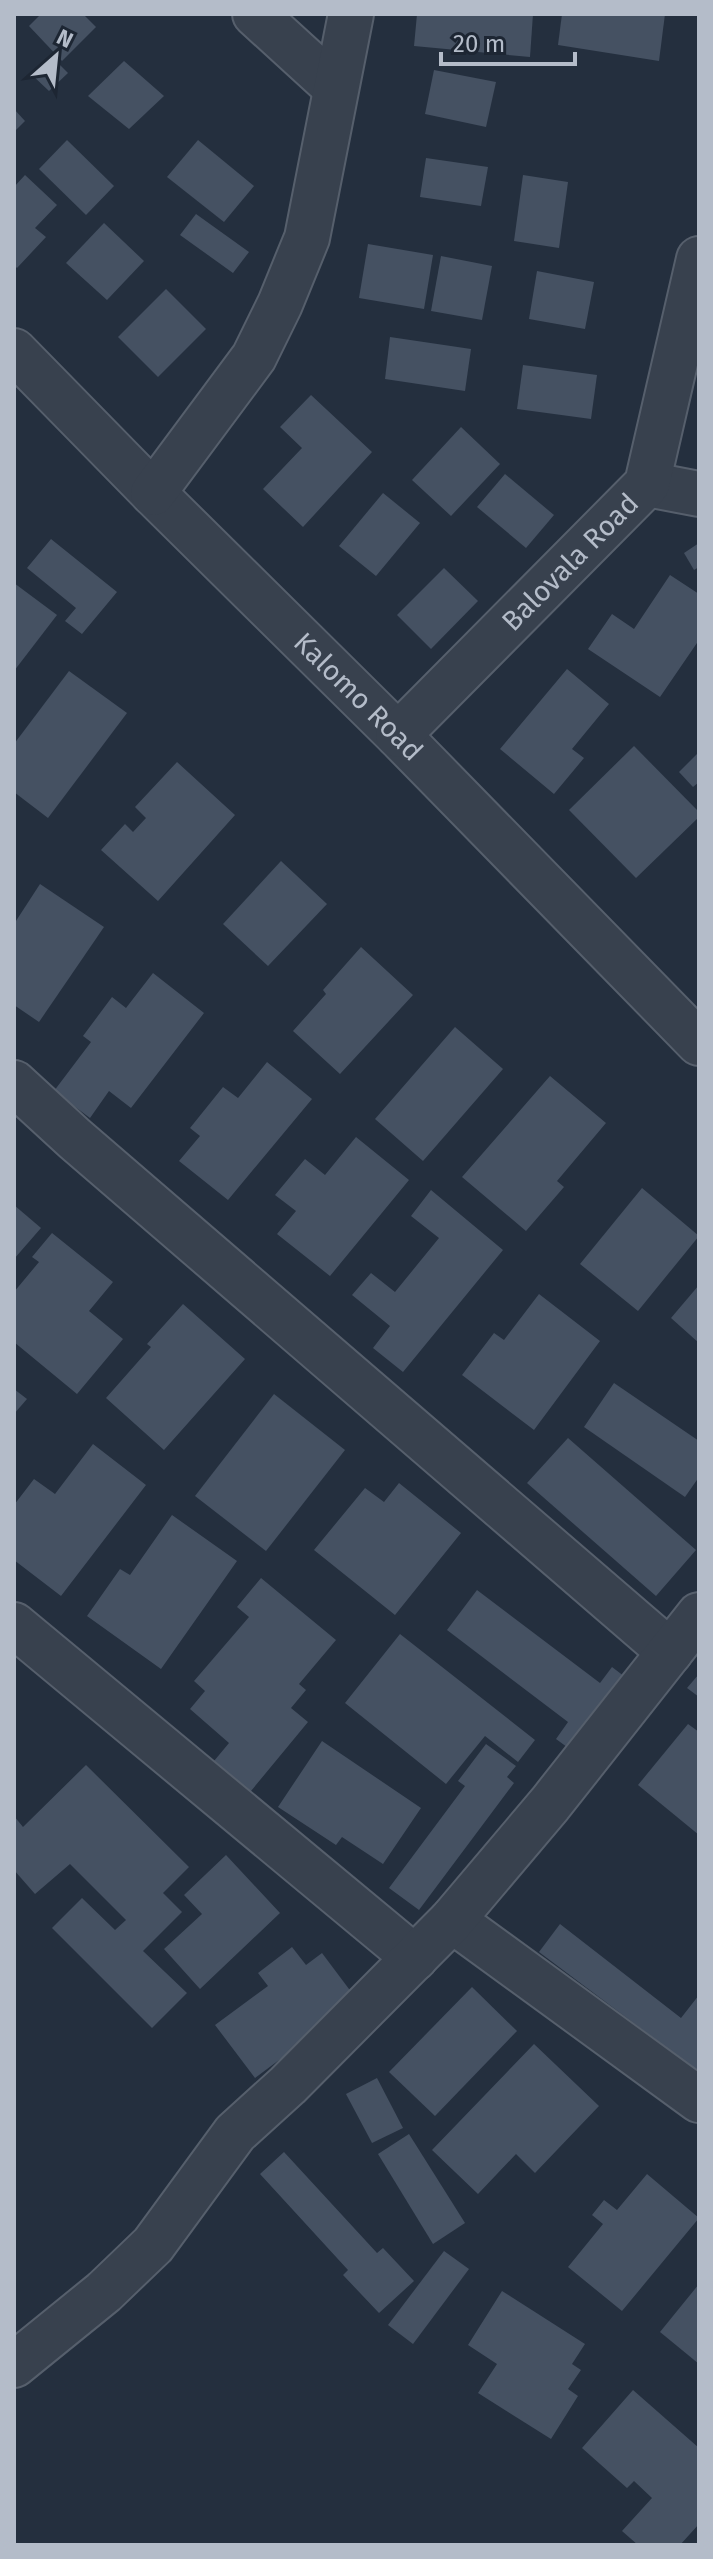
<svg xmlns="http://www.w3.org/2000/svg" width="713" height="2559" font-family="'Fira Sans',sans-serif">
	<style>
		.building { fill: #455162 }
		.lines { fill: none; stroke-linecap: round; stroke-linejoin: round }
		.minor-casing { stroke: #565f6c; stroke-width: 48 }
		.minor { stroke: #38414e; stroke-width: 44 }
		.labels { text-anchor: middle; stroke-width: 6; stroke-linejoin: round; paint-order: stroke }
		.street-label { font-size: 28px; fill: #b4bcc9; stroke: #1d2633 }
	</style>
	<rect width="100%" height="100%" fill="#242f3e"/>
	<g class="building">
		<polygon points="41,14 83,14 96,27 62,61 29,26"/>
		<polygon points="417,14 533,14 530,57 414,46"/>
		<polygon points="562,14 665,14 659,61 558,45"/>
		<polygon points="50,55 68,73 49,91 31,74"/>
		<polygon points="124,61 164,96 129,129 88,96"/>
		<polygon points="434,70 496,82 486,127 425,114"/>
		<polygon points="14,109 25,121 14,132"/>
		<polygon points="67,140 114,186 86,215 39,169"/>
		<polygon points="198,140 254,186 224,222 167,177"/>
		<polygon points="426,158 488,167 481,206 420,197"/>
		<polygon points="25,175 57,205 35,228 46,237 17,268 14,265 14,187"/>
		<polygon points="523,175 568,182 559,248 514,241"/>
		<polygon points="196,214 249,252 233,273 180,235"/>
		<polygon points="104,223 144,261 107,300 66,263"/>
		<polygon points="368,244 433,255 424,309 359,298"/>
		<polygon points="441,256 492,266 482,320 431,311"/>
		<polygon points="537,271 594,282 585,329 529,319"/>
		<polygon points="166,289 206,329 158,377 118,337"/>
		<polygon points="390,337 471,349 465,391 385,379"/>
		<polygon points="523,365 597,375 591,419 517,409"/>
		<polygon points="311,395 372,452 303,527 263,489 302,448 280,427"/>
		<polygon points="461,427 500,464 451,516 412,480"/>
		<polygon points="505,474 554,515 526,548 477,507"/>
		<polygon points="383,493 420,523 376,576 339,546"/>
		<polygon points="51,539 117,592 82,634 65,621 76,608 27,568"/>
		<polygon points="699,543 699,567 694,570 684,553"/>
		<polygon points="444,568 478,601 431,649 397,615"/>
		<polygon points="670,575 699,594 699,640 660,697 588,649 612,614 634,629"/>
		<polygon points="14,583 57,615 14,671"/>
		<polygon points="567,669 609,704 572,749 584,758 554,794 500,749"/>
		<polygon points="69,671 127,713 48,818 14,792 14,744"/>
		<polygon points="634,746 699,812 699,817 636,878 569,810"/>
		<polygon points="699,752 699,782 693,787 679,772"/>
		<polygon points="177,762 235,815 158,901 101,850 125,824 133,832 146,818 135,807"/>
		<polygon points="281,861 327,904 268,966 223,924"/>
		<polygon points="40,884 104,927 39,1022 14,1005 14,924"/>
		<polygon points="361,947 413,995 340,1074 293,1031 326,994 323,990"/>
		<polygon points="153,973 204,1013 131,1108 109,1091 90,1118 54,1091 91,1042 83,1036 112,997 126,1008"/>
		<polygon points="455,1027 503,1069 423,1161 375,1119"/>
		<polygon points="267,1062 312,1099 228,1200 179,1161 200,1136 190,1128 223,1087 238,1098"/>
		<polygon points="550,1076 606,1123 557,1181 564,1187 526,1231 462,1177"/>
		<polygon points="356,1137 409,1180 330,1276 277,1234 296,1211 275,1195 305,1159 325,1175"/>
		<polygon points="642,1188 699,1236 638,1311 580,1264"/>
		<polygon points="431,1190 503,1250 403,1372 373,1348 390,1326 352,1295 371,1273 395,1292 439,1238 411,1216"/>
		<polygon points="14,1205 41,1228 14,1259"/>
		<polygon points="52,1233 113,1282 89,1311 123,1339 77,1394 14,1342 14,1292 39,1262 32,1257"/>
		<polygon points="699,1285 699,1343 671,1318"/>
		<polygon points="539,1294 600,1341 534,1430 462,1375 494,1333 504,1340"/>
		<polygon points="183,1304 245,1359 164,1450 106,1398 151,1347 147,1344"/>
		<polygon points="614,1383 699,1441 699,1477 685,1497 584,1427"/>
		<polygon points="14,1389 27,1399 14,1414"/>
		<polygon points="274,1394 345,1450 266,1551 195,1496"/>
		<polygon points="568,1438 696,1550 656,1596 527,1483"/>
		<polygon points="93,1444 146,1485 61,1596 14,1560 14,1505 34,1479 55,1494"/>
		<polygon points="399,1483 461,1533 395,1615 314,1550 365,1488 384,1502"/>
		<polygon points="172,1515 237,1561 161,1669 87,1616 120,1569 130,1575"/>
		<polygon points="261,1578 336,1640 299,1684 306,1690 291,1708 308,1722 246,1797 209,1767 229,1743 190,1709 205,1691 194,1681 249,1617 237,1607"/>
		<polygon points="477,1590 600,1683 612,1667 637,1686 582,1758 556,1739 568,1722 447,1630"/>
		<polygon points="400,1634 535,1740 518,1762 485,1736 446,1784 345,1703"/>
		<polygon points="699,1674 699,1697 687,1688"/>
		<polygon points="688,1724 699,1732 699,1835 638,1785"/>
		<polygon points="322,1741 421,1808 383,1864 342,1837 336,1845 278,1807"/>
		<polygon points="486,1744 516,1766 507,1777 514,1783 419,1910 389,1888 465,1786 458,1781"/>
		<polygon points="86,1765 189,1867 163,1893 182,1912 143,1951 187,1993 152,2028 52,1928 82,1898 115,1930 126,1920 70,1864 35,1894 14,1870 14,1816 23,1827"/>
		<polygon points="226,1855 280,1913 200,1989 164,1949 202,1914 184,1895"/>
		<polygon points="560,1924 681,2018 699,1995 699,2072 539,1952"/>
		<polygon points="292,1947 306,1965 322,1953 358,2001 255,2078 215,2025 268,1986 258,1973"/>
		<polygon points="472,1987 517,2031 435,2116 389,2072"/>
		<polygon points="534,2044 599,2106 535,2173 516,2154 478,2194 432,2150"/>
		<polygon points="377,2078 403,2128 372,2143 346,2094"/>
		<polygon points="409,2134 465,2223 433,2244 378,2154"/>
		<polygon points="284,2152 377,2253 383,2248 414,2281 379,2313 343,2275 348,2270 260,2174"/>
		<polygon points="647,2174 699,2218 622,2311 568,2267 603,2224 592,2215 604,2200 617,2210"/>
		<polygon points="444,2251 469,2269 413,2344 388,2325"/>
		<polygon points="699,2284 699,2364 660,2332"/>
		<polygon points="502,2291 585,2344 572,2364 581,2370 568,2389 578,2396 551,2439 478,2393 497,2364 468,2345"/>
		<polygon points="633,2390 699,2448 699,2524 680,2545 638,2545 622,2531 652,2498 634,2481 627,2488 582,2448"/>
	</g>
	<g class="lines">
		<g class="minor-casing">
			<g id="minor">
				<polyline points="255,14 335,87"/>
				<path id="s1" d="M14,351L153,493L398,735L699,1043"/>
				<polyline points="647,484 699,494"/>
				<polyline points="153,493 254,357 280,304 307,238 351,14"/>
				<path id="s2" d="M398,735L647,484L699,259"/>
				<polyline points="14,1083 75,1139 670,1652"/>
				<polyline points="14,1625 415,1958"/>
				<polyline points="452,1920 699,2100"/>
				<polyline points="14,2365 104,2292 153,2245 235,2133 288,2085 452,1920 550,1804 699,1615"/>
			</g>
		</g>
		<use href="#minor" class="minor"/>
	</g>
	<g class="labels">
		<g class="street-label">
			<text dy="10" stroke="none"><textPath href="#s2" startOffset="244">Balovala Road</textPath></text>
			<text dy="10" stroke="none"><textPath href="#s1" startOffset="488">Kalomo Road</textPath></text>
		</g>
	</g>
	<rect width="713" height="2559" fill="none" stroke="#b4bcc9" stroke-width="32"/>
	<g transform="translate(56 56) rotate(27)" stroke="#1d2633" stroke-width="6" paint-order="stroke">
	<path d="M0-6L14 30L0 20L-14 30Z" fill="#b4bcc9"/>
	<text y="-12" font-size="22" font-weight="bold" text-anchor="middle" fill="#b4bcc9">N</text>
	</g>
	<path d="M441 52v12h134v-12" fill="none" stroke="#b4bcc9" stroke-width="4"/>
	<text x="453" y="52" font-size="24" fill="#b4bcc9" stroke="#1d2633" stroke-width="6" paint-order="stroke">20 m</text>
</svg>
